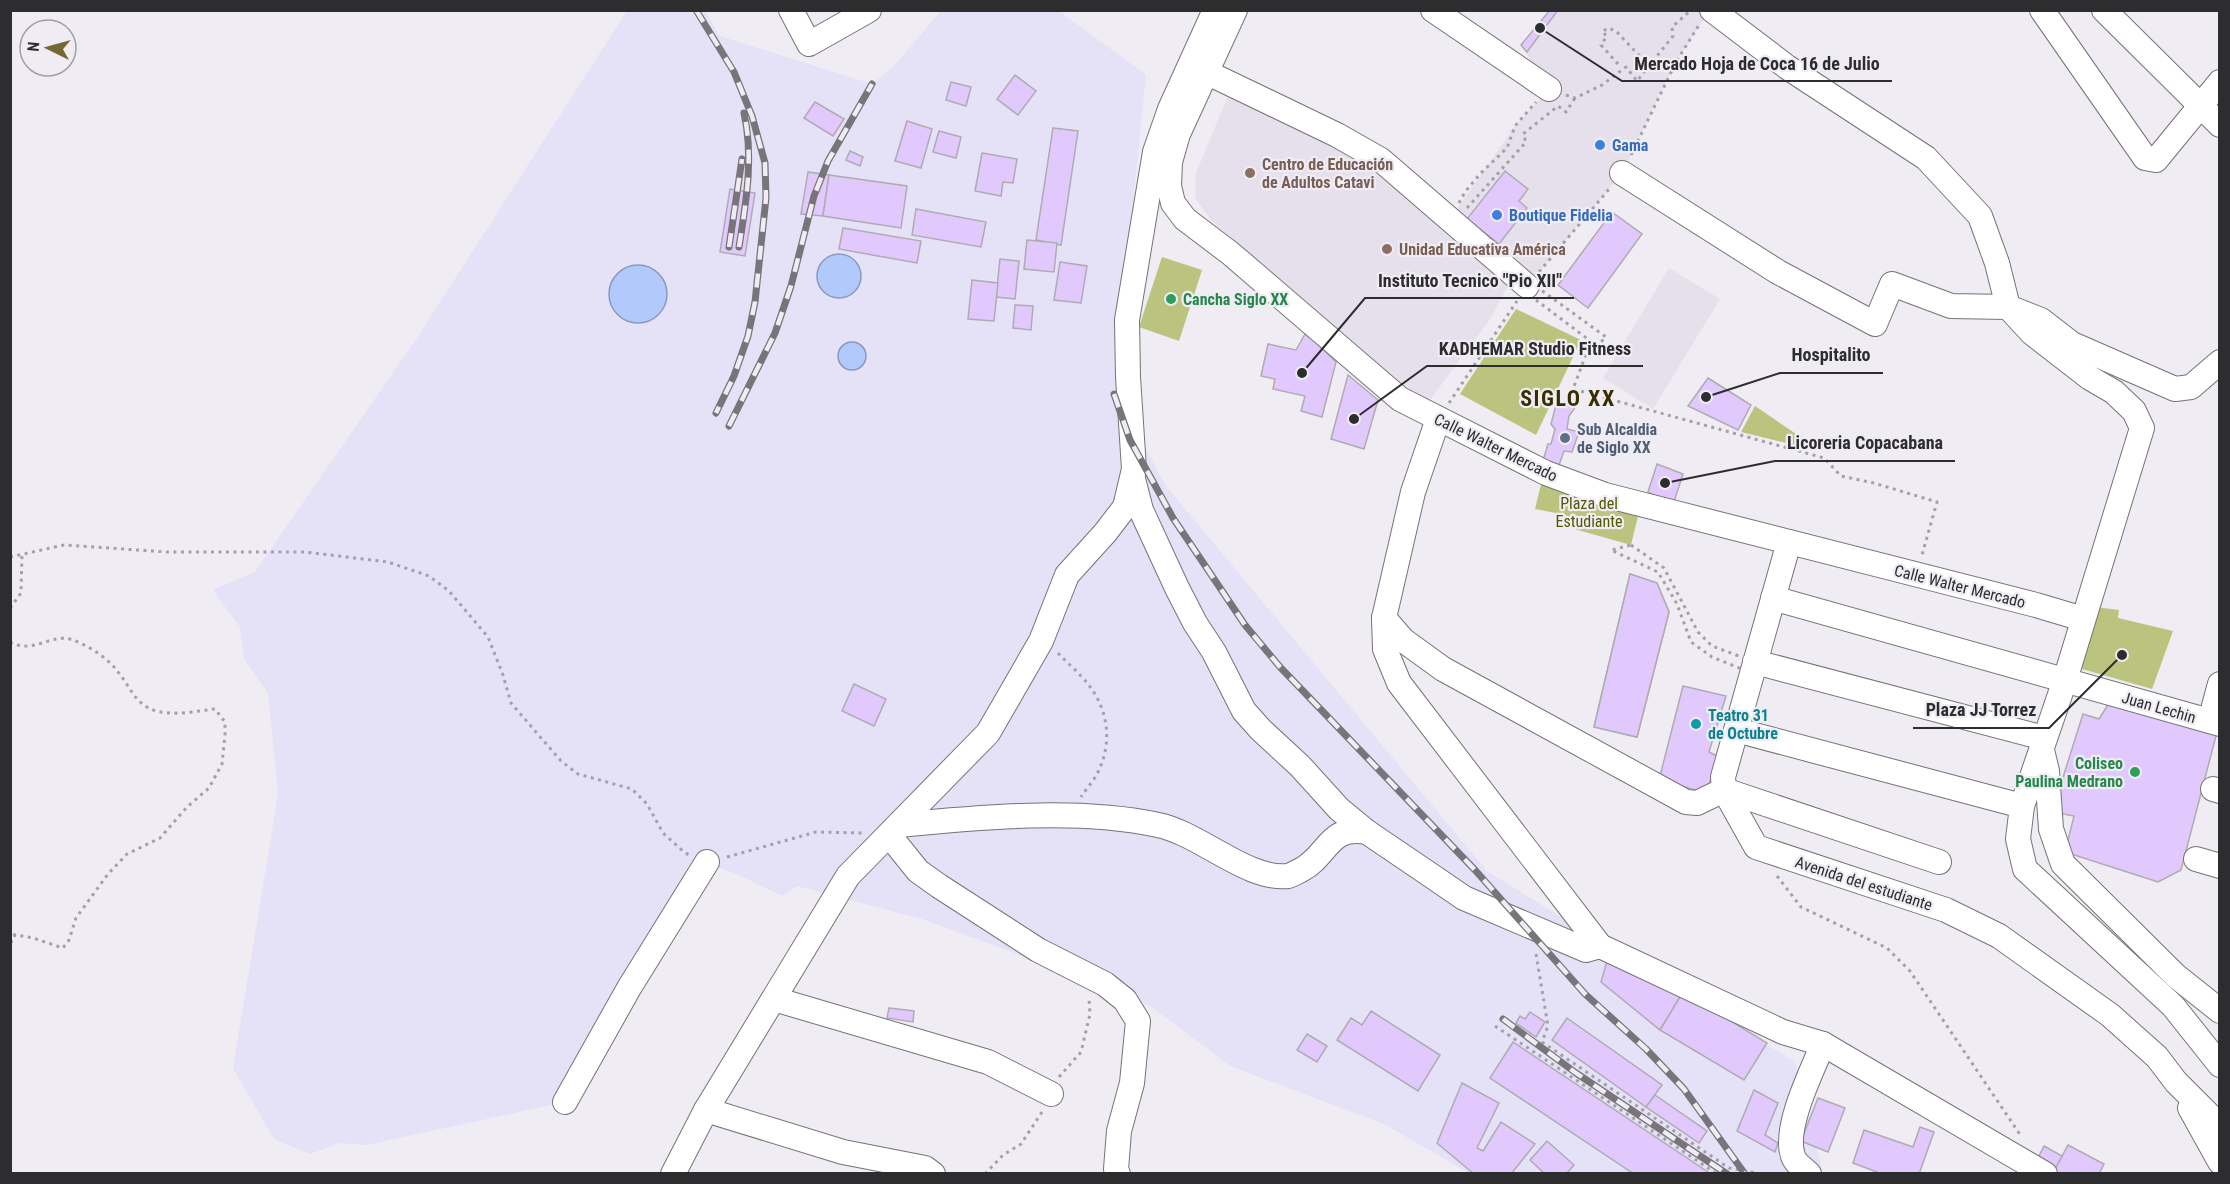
<svg xmlns="http://www.w3.org/2000/svg" width="2230" height="1184" font-family="'Roboto Condensed',sans-serif">
	<style>
		.built { fill: #e6e0ed }
		.industrial { fill: #e5e1f7 }
		.green { fill: #bbc47e }
		.water { fill: #b1c9fb; stroke: #899abe; stroke-width: 1.5 }
		.building { fill: #e2c9fd; stroke: #aeabb1; stroke-width: 1.5 }
		.lines { fill: none; stroke-linecap: round; stroke-linejoin: round }
		.minor-casing { stroke: #757378; stroke-width: 26 }
		.path { stroke: #a3a1a6; stroke-width: 3; stroke-dasharray: 3 4.5; stroke-linecap: butt }
		.minor { stroke: #fff; stroke-width: 24 }
		.rail-casing { stroke: #777579; stroke-width: 7 }
		.rail { stroke: #efecf3; stroke-width: 4.5; stroke-dasharray: 14; stroke-linecap: butt }
		.shop-dot { fill: #3f7fe0; stroke: #efecf3; stroke-width: 2 }
		.education-dot { fill: #8d6e63; stroke: #efecf3; stroke-width: 2 }
		.leisure-dot { fill: #2e9e5b; stroke: #efecf3; stroke-width: 2 }
		.service-dot { fill: #5c6f8a; stroke: #efecf3; stroke-width: 2 }
		.culture-dot { fill: #0f9aa8; stroke: #efecf3; stroke-width: 2 }
		.labels { text-anchor: middle; stroke-width: 4.5; stroke-linejoin: round; paint-order: stroke }
		.shop-label { font-size: 16px; font-weight: bold; fill: #366cbe; stroke: #efecf3; text-anchor: start }
		.education-label { font-size: 16px; font-weight: bold; fill: #785e54; stroke: #efecf3; text-anchor: start }
		.leisure-label { font-size: 16px; font-weight: bold; fill: #27864d; stroke: #efecf3; text-anchor: start }
		.service-label { font-size: 16px; font-weight: bold; fill: #4e5e75; stroke: #efecf3; text-anchor: start }
		.street-label { font-size: 16px; fill: #2d2c2e; stroke: #efecf3 }
		.park-label { font-size: 16px; fill: #525800; stroke: #efecf3 }
		.culture-label { font-size: 16px; font-weight: bold; fill: #0d838f; stroke: #efecf3; text-anchor: start }
		.district-label { font-size: 22px; font-weight: bold; letter-spacing: 1.5px; fill: #382e03; stroke: #efecf3 }
		.leader { fill: none; stroke: #2d2c2e; stroke-width: 2 }
		.callout-dot { fill: #2d2c2e; stroke: #efecf3; stroke-width: 2 }
		.callout-label { font-size: 18px; text-anchor: middle; font-weight: bold; fill: #2d2c2e; stroke: #efecf3; stroke-width: 4.5; stroke-linejoin: round; paint-order: stroke }
	</style>
	<rect width="100%" height="100%" fill="#efecf3"/>
	<g class="built">
		<polygon points="1550,11 1709,11 1676,62 1622,173 1536,276 1450,219 1515,126 1549,89 1521,45"/>
		<polygon points="1230,91 1329,142 1425,208 1512,278 1491,318 1427,404 1211,220 1195,198 1196,173"/>
		<polygon points="1669,268 1720,299 1653,409 1603,378"/>
	</g>
	<polygon class="industrial" points="627,11 705,11 720,36 872,84 893,67 941,11 1059,11 1146,75 1115,379 1121,381 1138,435 1166,486 1487,871 1795,1062 1823,1173 1469,1173 1384,1124 1230,1066 1153,1008 1088,976 1036,961 922,919 797,886 782,896 739,875 707,863 565,1102 366,1145 340,1143 310,1154 274,1139 233,1068 278,794 268,693 244,659 240,627 213,590 255,572 417,338"/>
	<g class="green">
		<polygon points="1162,257 1202,270 1179,341 1139,327"/>
		<polygon points="1516,309 1581,340 1536,435 1460,394"/>
		<polygon points="1755,406 1799,436 1794,445 1741,432"/>
		<polygon points="1543,476 1640,508 1631,545 1564,526 1566,515 1535,509"/>
		<polygon points="2095,607 2119,610 2118,618 2173,631 2152,689 2075,667"/>
	</g>
	<g class="water">
		<circle cx="839" cy="276" r="22"/>
		<circle cx="638" cy="294" r="29"/>
		<circle cx="852" cy="356" r="14"/>
	</g>
	<g class="building">
		<polygon points="1550,10 1558,10 1527,52 1521,45"/>
		<polygon points="1015,75 1036,91 1018,115 997,99"/>
		<polygon points="951,82 971,87 966,106 946,100"/>
		<polygon points="815,102 844,119 833,136 804,118"/>
		<polygon points="907,121 932,129 921,168 895,161"/>
		<polygon points="1053,128 1078,131 1061,245 1036,240"/>
		<polygon points="939,131 961,137 956,158 933,152"/>
		<polygon points="850,151 863,157 860,166 846,160"/>
		<polygon points="982,153 1017,159 1013,183 1003,182 1001,196 975,191"/>
		<polygon points="1505,171 1528,189 1519,201 1527,208 1499,244 1467,219"/>
		<polygon points="808,172 829,175 823,216 801,214"/>
		<polygon points="829,175 907,186 901,228 823,216"/>
		<polygon points="730,189 755,193 745,256 720,252"/>
		<polygon points="916,209 986,222 981,247 912,235"/>
		<polygon points="1612,212 1642,234 1588,308 1558,285"/>
		<polygon points="843,228 921,241 917,263 839,249"/>
		<polygon points="1027,240 1057,243 1054,272 1024,269"/>
		<polygon points="1000,259 1019,261 1015,299 996,297"/>
		<polygon points="1060,262 1087,266 1081,303 1054,300"/>
		<polygon points="972,280 998,283 994,321 968,319"/>
		<polygon points="1015,305 1033,306 1031,330 1013,328"/>
		<polygon points="1305,334 1317,343 1336,362 1322,417 1301,411 1305,396 1273,389 1275,379 1261,376 1268,344 1296,350"/>
		<polygon points="1348,375 1378,400 1364,449 1331,439"/>
		<polygon points="1708,378 1751,405 1738,430 1688,406"/>
		<polygon points="1557,401 1577,405 1569,416 1567,429 1579,432 1572,452 1564,451 1558,468 1542,464 1548,444 1551,444 1555,429 1551,424"/>
		<polygon points="1657,464 1683,474 1673,505 1648,492"/>
		<polygon points="1630,574 1657,583 1669,612 1637,737 1594,727"/>
		<polygon points="1630,574 1657,583 1669,612 1637,737 1594,727"/>
		<polygon points="854,684 886,699 874,726 842,711"/>
		<polygon points="1683,686 1726,696 1709,752 1717,756 1708,789 1700,791 1659,780"/>
		<polygon points="2109,703 2217,732 2181,870 2158,882 2065,852 2074,816 2052,812 2083,714 2099,719"/>
		<polygon points="1609,954 1683,992 1660,1030 1601,982"/>
		<polygon points="1683,992 1767,1043 1744,1080 1660,1030"/>
		<polygon points="889,1008 914,1011 913,1022 887,1018"/>
		<polygon points="1371,1011 1440,1055 1418,1091 1337,1040 1351,1018 1362,1025"/>
		<polygon points="1530,1012 1545,1022 1536,1037 1516,1023 1520,1016 1525,1019"/>
		<polygon points="1567,1018 1662,1085 1646,1107 1552,1040"/>
		<polygon points="1307,1034 1327,1046 1317,1062 1297,1050"/>
		<polygon points="1513,1042 1711,1174 1634,1174 1490,1078"/>
		<polygon points="1580,1073 1732,1174 1724,1174 1578,1077"/>
		<polygon points="1462,1083 1499,1103 1477,1148 1483,1151 1501,1122 1535,1144 1511,1174 1474,1174 1437,1143"/>
		<polygon points="1754,1090 1778,1103 1765,1135 1778,1143 1775,1152 1737,1131"/>
		<polygon points="1655,1095 1707,1131 1699,1143 1646,1107"/>
		<polygon points="1818,1098 1845,1108 1828,1152 1801,1141"/>
		<polygon points="1920,1127 1934,1132 1919,1174 1882,1174 1853,1163 1864,1130 1913,1147"/>
		<polygon points="1547,1141 1574,1165 1566,1174 1545,1174 1530,1160"/>
		<polygon points="2068,1145 2104,1164 2099,1174 2058,1174 2054,1171"/>
		<polygon points="2044,1146 2062,1156 2054,1171 2036,1162"/>
	</g>
	<g class="lines">
		<g class="minor-casing">
			<g id="minor">
				<polyline points="791,10 809,44 869,10"/>
				<polyline points="1235,10 1178,134 1170,162 1169,186 1173,203 1185,219 1230,253 1400,399 1546,473 1605,495 2036,605 2083,619"/>
				<polyline points="1433,10 1549,89"/>
				<polyline points="1712,10 1787,67 1926,158 1980,216 1997,263 2008,307 2032,333 2090,378 2114,392 2134,411 2142,428 2065,680 2022,806 2018,839 2025,869 2173,1006 2220,1065"/>
				<polyline points="2042,10 2145,158 2156,160 2220,82"/>
				<polyline points="2104,10 2220,125"/>
				<polyline points="1208,73 1337,135 1381,160 1527,286"/>
				<polyline points="1622,173 1778,272 1875,324 1892,284 1951,306 2008,307 2041,320 2072,344 2175,389 2191,387 2220,362"/>
				<polyline points="1438,419 1413,492 1384,618 1385,649 1399,683 1600,946 1783,1032 1823,1044 2045,1174"/>
				<polyline points="1133,479 1141,510 1177,588 1195,623 1214,652 1244,711 1261,730 1300,766 1339,809 1367,832 1426,872 1464,898 1586,950 1600,946"/>
				<polyline points="1789,542 1723,777 1724,790 1756,847 1946,910 1999,936 2110,1015 2157,1057 2176,1082 2220,1126"/>
				<polyline points="1773,598 2220,724"/>
				<polyline points="1384,618 1403,640 1443,669 1686,802 1697,803 1724,790 1939,862"/>
				<polyline points="1755,662 2044,738"/>
				<polyline points="2210,721 2220,684"/>
				<polyline points="1736,730 2022,806"/>
				<polyline points="2042,750 2047,771 2051,829 2063,864 2176,976 2220,1011"/>
				<polyline points="2213,789 2220,791"/>
				<path d="M899,825C981,817 1078,808 1158,825C1199,833 1248,881 1288,876C1292,875 1297,872 1301,870C1329,855 1328,825 1367,832"/>
				<polyline points="889,835 918,871 939,886 1038,950 1105,984 1125,1000 1138,1021 1132,1083 1119,1131 1116,1169 1118,1174"/>
				<polyline points="2196,859 2220,866"/>
				<polyline points="774,999 988,1062 1051,1094"/>
				<polyline points="565,1102 629,988 707,862"/>
				<polyline points="2190,1108 2220,1162"/>
				<polyline points="706,1110 843,1152 925,1168 933,1174"/>
				<polyline points="673,1174 706,1110 848,876 988,733 1041,641 1067,575 1105,533 1125,507 1134,469 1128,377 1127,320 1155,152 1170,109 1215,10"/>
				<path d="M1809,1174C1804,1169 1795,1163 1793,1156C1783,1128 1812,1071 1823,1044"/>
			</g>
		</g>
		<g class="path">
			<polyline points="1654,62 1676,62"/>
			<polyline points="1618,64 1601,45 1607,36 1602,32 1608,28 1616,31 1649,66"/>
			<polyline points="1566,95 1575,98 1602,85 1626,67 1637,81 1673,36 1672,27 1691,10"/>
			<polyline points="1631,155 1676,62 1699,25"/>
			<polyline points="1459,203 1465,192 1480,174 1507,148 1515,126 1536,102"/>
			<polyline points="1467,208 1526,142 1523,134 1558,106 1566,112 1575,98"/>
			<polyline points="1539,272 1610,188"/>
			<polygon points="1530,282 1606,337 1597,346 1524,291"/>
			<polyline points="1597,346 1591,341 1573,389 1824,458 1841,476 1874,483 1937,502 1922,555"/>
			<polyline points="1449,403 1517,301"/>
			<polygon points="1631,545 1664,568 1698,632 1712,646 1755,662 1752,673 1712,657 1691,642 1677,604 1658,572 1611,550"/>
			<polyline points="10,557 64,545 167,552 305,552 388,562 429,576 449,591 488,637 503,675 511,703 561,761 578,774 632,789 647,804 663,833 684,852 689,855"/>
			<polyline points="10,608 21,593 22,554"/>
			<path d="M10,642C34,655 51,632 73,640C89,646 108,658 118,672C130,686 135,705 156,711C175,716 196,711 215,709L225,722V735L222,764L209,788L187,807L160,838L127,854L108,874L76,918L69,940L63,948L33,938L10,934"/>
			<path d="M1058,653C1065,661 1074,668 1081,676C1107,703 1115,739 1097,774C1093,782 1086,789 1081,797"/>
			<polyline points="727,857 816,832 863,833"/>
			<polyline points="1777,876 1801,907 1887,948 1910,971 2021,1136"/>
			<polyline points="10,942 13,941 15,935"/>
			<polyline points="1536,954 1548,1026 1542,1042 1729,1168 1761,1174"/>
			<polyline points="1495,1026 1717,1174"/>
			<polyline points="1059,1077 1081,1052 1090,1014 1089,999"/>
			<polyline points="985,1174 1003,1155 1021,1144 1042,1112"/>
		</g>
		<use href="#minor" class="minor"/>
		<g class="rail-casing">
			<g id="rail">
				<polyline points="696,10 734,72 752,116 765,163 766,198 755,302 748,336 734,376 716,413"/>
				<polyline points="729,247 742,159"/>
				<path d="M739,247C746,202 754,158 744,113"/>
				<polyline points="1114,394 1130,440 1173,518 1245,625 1280,667 1475,870 1585,994 1646,1049 1684,1089 1745,1174"/>
				<polyline points="729,426 775,333 791,286 814,196 828,161 872,84"/>
				<polyline points="1503,1019 1576,1073 1727,1174"/>
			</g>
		</g>
		<use href="#rail" class="rail"/>
	</g>
	<g class="shop-dot">
		<circle cx="1600" cy="145" r="6"/>
		<circle cx="1497" cy="215" r="6"/>
	</g>
	<g class="education-dot">
		<circle cx="1250" cy="173" r="6"/>
		<circle cx="1387" cy="249" r="6"/>
	</g>
	<g class="leisure-dot">
		<circle cx="1171" cy="299" r="6"/>
		<circle cx="2135" cy="772" r="6"/>
	</g>
	<circle class="service-dot" cx="1565" cy="438" r="6"/>
	<circle class="culture-dot" cx="1696" cy="724" r="6"/>
	<g class="labels">
		<g class="shop-label">
			<text x="1612" y="151">Gama</text>
			<text x="1509" y="221">Boutique Fidelia</text>
		</g>
		<g class="education-label">
			<text x="1262" y="170">Centro de Educación<tspan x="1262" dy="18">de Adultos Catavi</tspan></text>
			<text x="1399" y="255">Unidad Educativa América</text>
		</g>
		<g class="leisure-label">
			<text x="1183" y="305">Cancha Siglo XX</text>
			<text x="2123" y="769" text-anchor="end">Coliseo<tspan x="2123" dy="18">Paulina Medrano</tspan></text>
		</g>
		<g class="service-label">
			<text x="1577" y="435">Sub Alcaldia<tspan x="1577" dy="18">de Siglo XX</tspan></text>
		</g>
		<g class="street-label">
			<text transform="translate(1496 447) rotate(26)" y="6">Calle Walter Mercado</text>
			<text transform="translate(1960 586) rotate(14)" y="6">Calle Walter Mercado</text>
			<text transform="translate(2159 707) rotate(16)" y="6">Juan Lechin</text>
			<text transform="translate(1864 883) rotate(18)" y="6">Avenida del estudiante</text>
		</g>
		<g class="park-label">
			<text x="1589" y="509">Plaza del<tspan x="1589" dy="18">Estudiante</tspan></text>
		</g>
		<g class="culture-label">
			<text x="1708" y="721">Teatro 31<tspan x="1708" dy="18">de Octubre</tspan></text>
		</g>
		<g class="district-label">
			<text x="1568" y="406">SIGLO XX</text>
		</g>
	</g>
	<path class="leader" d="M1540 28L1622 81H1892M1302 373L1365 298H1574M1354 419L1427 366H1643M1706 397L1780 373H1883M1665 483L1775 461H1955M2122 655L2049 728H1913"/>
	<g class="callout-dot">
		<circle cx="1540" cy="28" r="6"/>
		<circle cx="1302" cy="373" r="6"/>
		<circle cx="1354" cy="419" r="6"/>
		<circle cx="1706" cy="397" r="6"/>
		<circle cx="1665" cy="483" r="6"/>
		<circle cx="2122" cy="655" r="6"/>
	</g>
	<g class="callout-label">
		<text x="1757" y="70">Mercado Hoja de Coca 16 de Julio</text>
		<text x="1470" y="287">Instituto Tecnico "Pio XII"</text>
		<text x="1535" y="355">KADHEMAR Studio Fitness</text>
		<text x="1831" y="361">Hospitalito</text>
		<text x="1865" y="449">Licoreria Copacabana</text>
		<text x="1981" y="716">Plaza JJ Torrez</text>
	</g>
	<rect width="2230" height="1184" fill="none" stroke="#2d2c2e" stroke-width="24"/>
	<g transform="translate(48 48) rotate(275)"><circle r="28" fill="#efecf3" stroke="#a19fa4" stroke-width="1.5"/>
	<path d="M0-4.5L10 22L0 15L-10 22Z" fill="#756835"/>
	<text y="-9" font-size="16" font-weight="bold" text-anchor="middle" fill="#2d2c2e">N</text>
	</g>
</svg>
